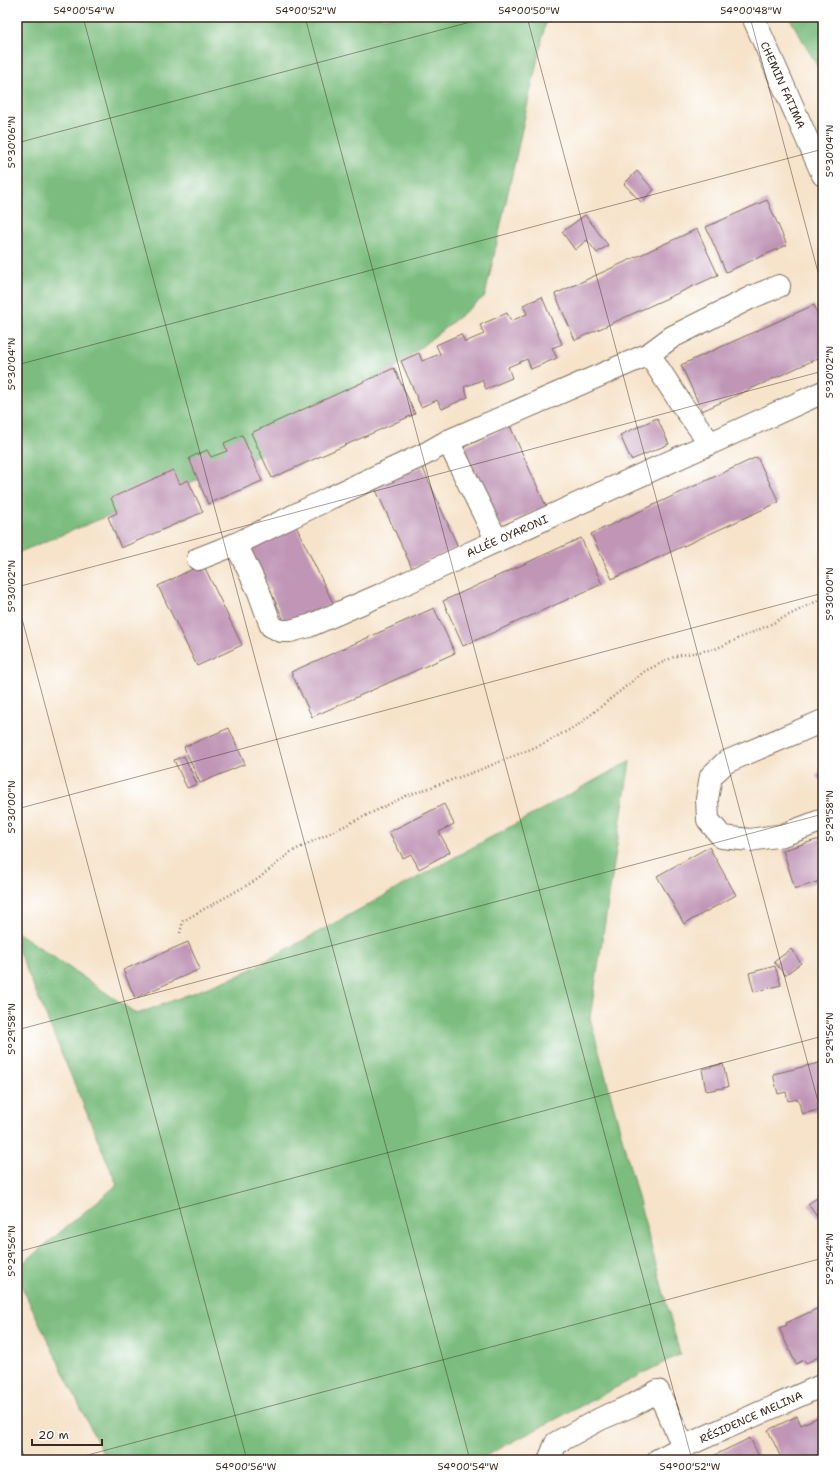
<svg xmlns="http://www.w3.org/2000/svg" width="840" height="1477" font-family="'Shantell Sans',sans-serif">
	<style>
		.forest { fill: #7bbd7f; stroke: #5b744e }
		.building { fill: #c095b6 }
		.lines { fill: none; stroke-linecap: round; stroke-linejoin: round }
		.minor-casing { stroke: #7c6b5a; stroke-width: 24 }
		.path { stroke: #7c6b5a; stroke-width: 2.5; stroke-dasharray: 1 3; stroke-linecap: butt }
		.minor { stroke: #fff; stroke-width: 22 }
		.ticks { fill: none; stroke: #3b2a1e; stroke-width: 1; stroke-opacity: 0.45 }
		.labels { text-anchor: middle; stroke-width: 3; stroke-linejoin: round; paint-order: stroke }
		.street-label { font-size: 11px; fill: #3b2a1e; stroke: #fff }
		.neatline { fill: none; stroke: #3b2a1e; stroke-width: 1.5 }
		.ticks-label { font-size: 10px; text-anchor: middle; fill: #3b2a1e }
	</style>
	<rect width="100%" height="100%" fill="#fff"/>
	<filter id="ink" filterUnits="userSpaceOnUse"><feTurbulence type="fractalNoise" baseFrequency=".025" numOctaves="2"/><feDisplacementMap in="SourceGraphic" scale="8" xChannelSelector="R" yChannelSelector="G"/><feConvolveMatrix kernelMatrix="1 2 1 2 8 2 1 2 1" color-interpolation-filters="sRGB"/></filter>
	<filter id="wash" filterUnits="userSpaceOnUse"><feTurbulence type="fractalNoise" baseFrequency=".012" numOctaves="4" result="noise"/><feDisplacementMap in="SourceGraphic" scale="16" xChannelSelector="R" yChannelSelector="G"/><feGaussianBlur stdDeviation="0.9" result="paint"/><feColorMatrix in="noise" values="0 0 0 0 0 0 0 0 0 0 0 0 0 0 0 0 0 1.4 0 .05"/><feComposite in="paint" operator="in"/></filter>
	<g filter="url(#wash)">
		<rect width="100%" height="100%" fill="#f6e3ca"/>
		<g class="forest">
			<polygon points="17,17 547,17 485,296 314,432 22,551 17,554"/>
			<polygon points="789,17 823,17 823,74 822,74"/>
			<polygon points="630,761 590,1018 680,1354 478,1460 106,1460 17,1277 17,1268 117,1185 17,947 17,932 137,1014 240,975"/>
		</g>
		<g id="blocks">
			<g class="building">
				<polygon points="637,171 654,190 641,202 624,184"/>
				<polygon points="767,200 787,245 726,272 706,227"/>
				<polygon points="585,215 608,245 597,253 587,240 575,250 562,232"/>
				<polygon points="697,229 718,275 575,340 555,294"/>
				<polygon points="542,297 562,344 552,348 557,358 531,369 527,359 508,367 512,378 486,389 482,380 464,387 468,397 442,409 437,400 421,407 401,361 419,353 422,361 440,354 436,345 461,334 465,342 484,334 480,325 507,313 511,321 527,314 523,305"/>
				<polygon points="814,305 823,326 823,356 702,411 681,365"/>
				<polygon points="394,368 415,414 272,478 251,433"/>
				<polygon points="657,418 669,444 631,460 620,435"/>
				<polygon points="510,426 546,506 500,527 464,447"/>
				<polygon points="242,435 262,481 208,504 189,458 207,450 211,457 227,451 224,443"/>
				<polygon points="757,457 779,502 612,579 591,534"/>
				<polygon points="422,466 458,547 412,568 375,488"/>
				<polygon points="173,470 180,484 188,480 203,512 121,548 108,517 117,513 111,498"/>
				<polygon points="295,524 333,603 286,625 249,545"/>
				<polygon points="581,538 602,584 463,646 443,601"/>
				<polygon points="203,564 242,645 197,666 158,586"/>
				<polygon points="434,608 455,653 312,717 291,672"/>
				<polygon points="229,728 245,764 200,783 184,747"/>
				<polygon points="184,756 197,784 187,788 174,760"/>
				<polygon points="823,765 823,781 816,777"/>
				<polygon points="444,804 454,824 439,832 450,852 419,869 411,854 403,858 389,832"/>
				<polygon points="823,838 823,880 795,889 783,850"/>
				<polygon points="709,847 736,895 684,924 657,876"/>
				<polygon points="188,942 200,969 135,998 123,970"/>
				<polygon points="791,949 801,963 785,975 774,962"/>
				<polygon points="775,966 781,985 754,992 749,973"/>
				<polygon points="823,1062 823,1109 802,1114 798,1099 788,1101 786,1092 778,1094 773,1074"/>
				<polygon points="723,1064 728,1087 706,1091 702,1069"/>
				<polygon points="823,1194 823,1225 808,1204"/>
				<polygon points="823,1306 823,1355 806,1363 804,1360 796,1364 779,1328 787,1325 786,1323"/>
				<polygon points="823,1415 823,1460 782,1460 768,1430 797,1416 801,1425"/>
				<polygon points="750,1438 761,1460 715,1460 713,1456"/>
			</g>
		</g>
	</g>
	<g filter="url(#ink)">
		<use href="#blocks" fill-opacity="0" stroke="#7c6b5a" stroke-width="1"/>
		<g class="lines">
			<g class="minor-casing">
				<g id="minor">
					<polyline points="753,17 823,175"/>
					<polyline points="649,354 682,405 710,443"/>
					<polyline points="448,441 497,541"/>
					<polyline points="236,544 259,592 271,626 281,631 290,631 309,626 385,593 470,553 823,392"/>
					<polyline points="198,559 236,544 332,497 425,454 448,441 649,354 672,337 752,297 779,286"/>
					<polyline points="823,721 726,762 711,776 707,799 708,820 722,837 750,840 783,835 823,820"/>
					<polyline points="551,1460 550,1458 556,1443 600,1419 633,1405 658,1391 679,1437 685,1446"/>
					<polyline points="658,1460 685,1446 823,1385"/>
				</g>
			</g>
			<polyline class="path" points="180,933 183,921 258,879 291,852 406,796 477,771 543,744 578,725 645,671 676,656 715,649 767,626 823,598"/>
			<use href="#minor" class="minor"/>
		</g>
	</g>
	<path class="ticks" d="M83,17L470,1460M305,17L692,1460M527,17L823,1120M750,17L823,291M17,143L489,17M17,365L823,149M17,587L823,371M17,600L247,1460M17,809L823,593M17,1030L823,814M17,1252L823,1036M17,1430L25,1460M69,1460L823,1258"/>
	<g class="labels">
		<g class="street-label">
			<text transform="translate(783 85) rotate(66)" y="4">CHEMIN FATIMA</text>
			<text transform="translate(507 536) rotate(-24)" y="4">ALLÉE OYARONI</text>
			<text transform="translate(751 1417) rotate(-24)" y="4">RÉSIDENCE MELINA</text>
		</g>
	</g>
	<rect width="840" height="1477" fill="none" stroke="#fff" stroke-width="44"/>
	<path d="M32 1439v6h70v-6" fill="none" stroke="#3b2a1e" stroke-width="2"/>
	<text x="38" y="1439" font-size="12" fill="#3b2a1e" stroke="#ffffff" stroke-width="3" paint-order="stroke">20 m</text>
	<rect x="22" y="22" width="796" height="1433" class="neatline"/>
	<g class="ticks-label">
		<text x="84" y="14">54°00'54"W</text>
		<text x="306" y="14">54°00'52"W</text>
		<text x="529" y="14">54°00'50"W</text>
		<text x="751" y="14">54°00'48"W</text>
		<text transform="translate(11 142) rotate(-90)" y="4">5°30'06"N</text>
		<text transform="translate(829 151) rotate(-90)" y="4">5°30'04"N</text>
		<text transform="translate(11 364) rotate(-90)" y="4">5°30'04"N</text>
		<text transform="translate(829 372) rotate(-90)" y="4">5°30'02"N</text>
		<text transform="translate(11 586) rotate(-90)" y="4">5°30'02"N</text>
		<text transform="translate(829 594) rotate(-90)" y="4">5°30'00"N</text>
		<text transform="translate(11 807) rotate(-90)" y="4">5°30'00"N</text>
		<text transform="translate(829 816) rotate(-90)" y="4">5°29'58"N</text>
		<text transform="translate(11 1029) rotate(-90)" y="4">5°29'58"N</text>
		<text transform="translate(829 1038) rotate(-90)" y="4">5°29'56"N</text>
		<text transform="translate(11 1251) rotate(-90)" y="4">5°29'56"N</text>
		<text transform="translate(829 1259) rotate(-90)" y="4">5°29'54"N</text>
		<text x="246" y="1470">54°00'56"W</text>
		<text x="468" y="1470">54°00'54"W</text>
		<text x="690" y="1470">54°00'52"W</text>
	</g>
</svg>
